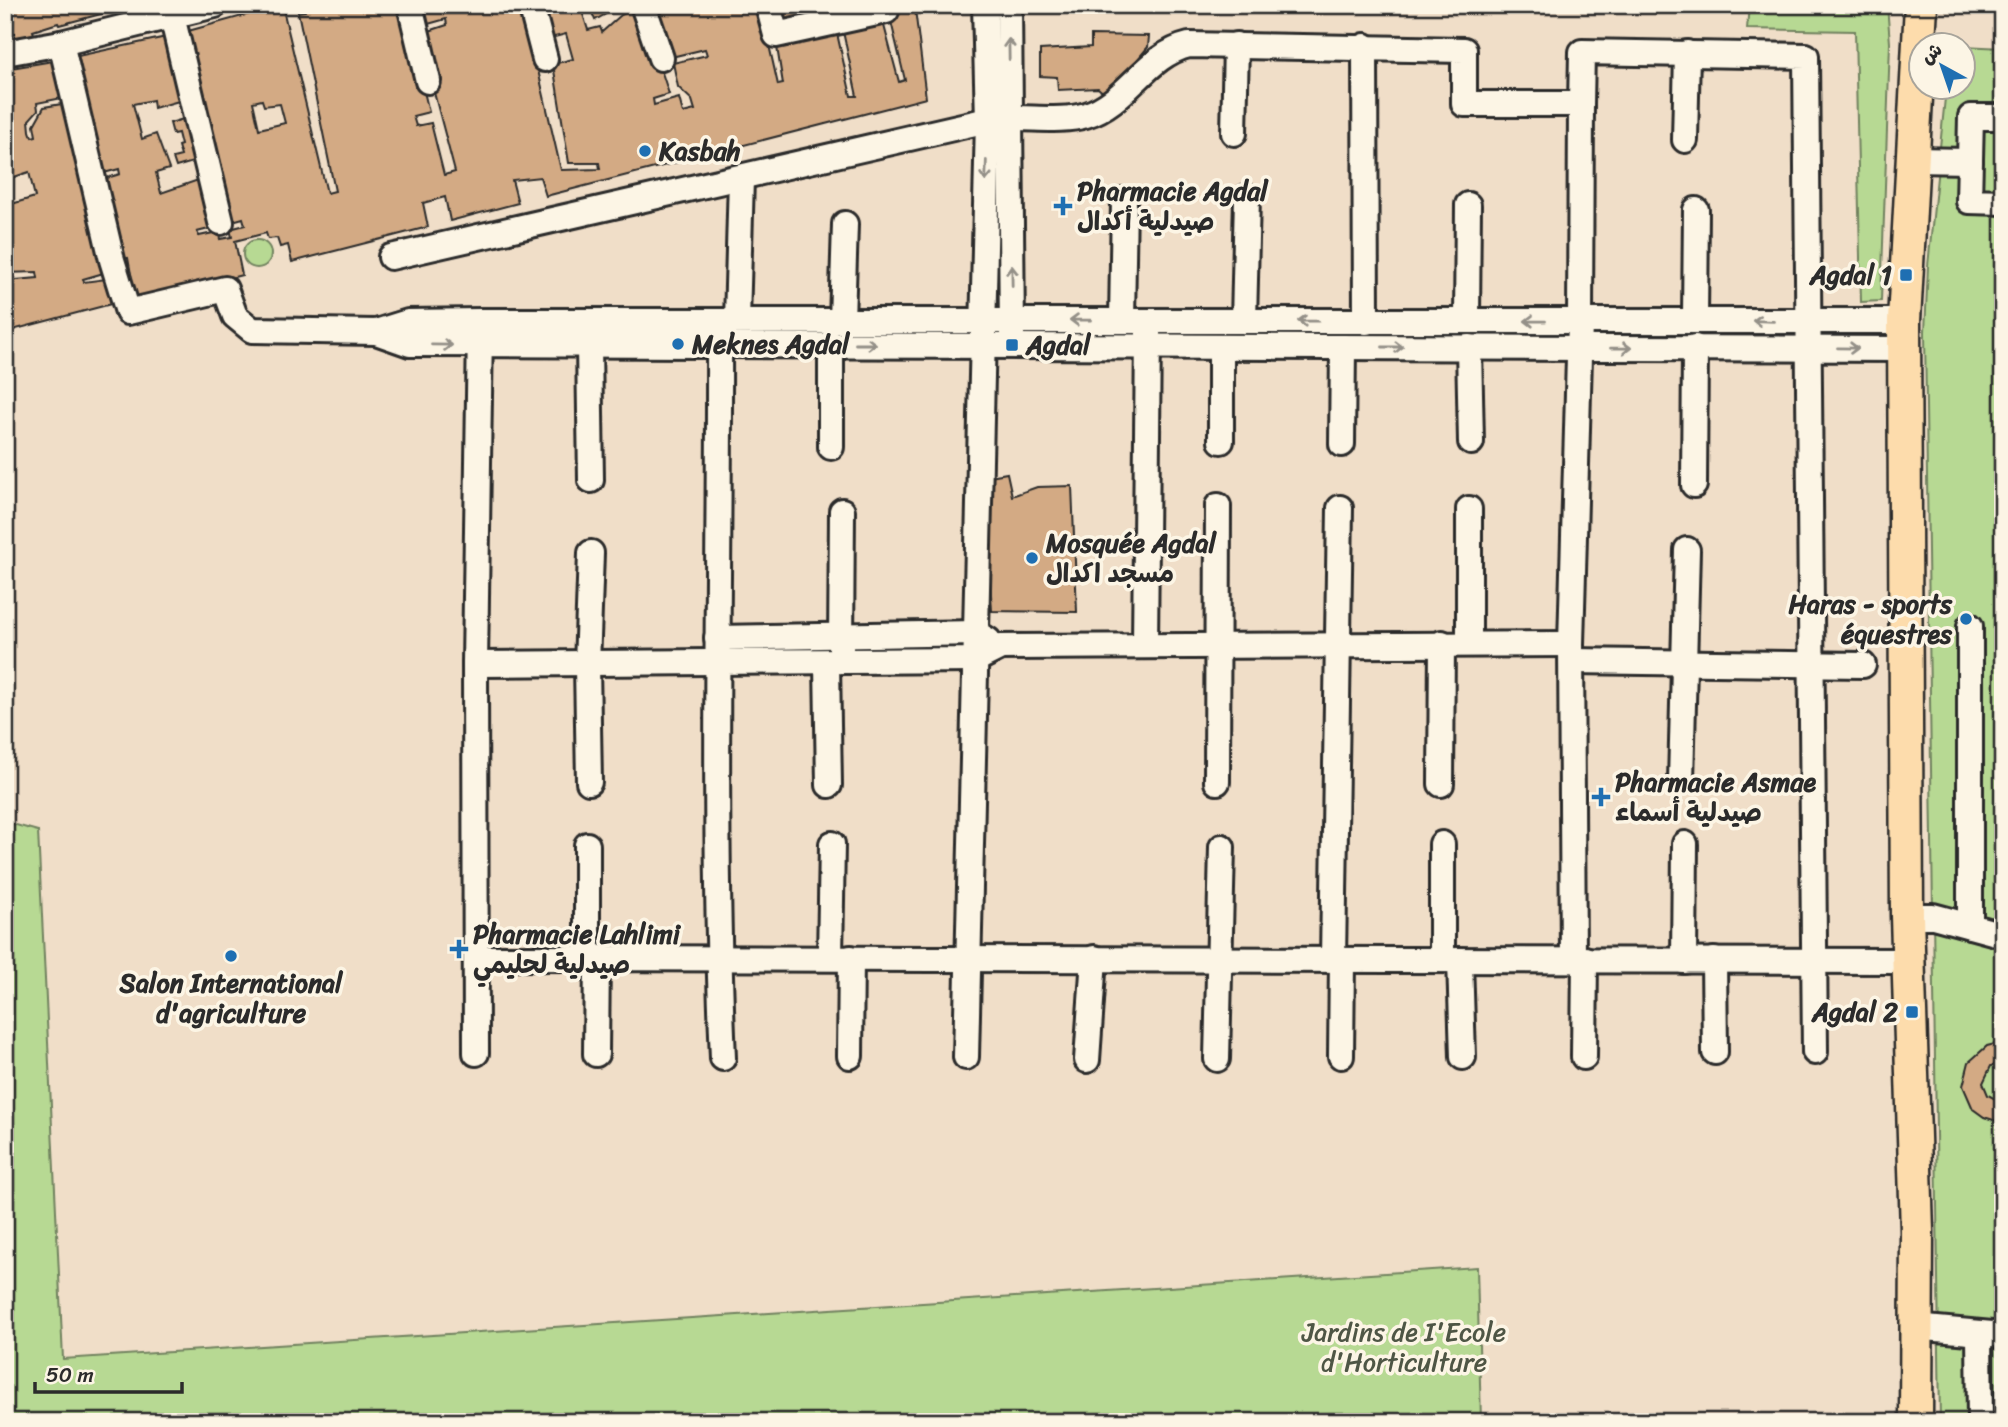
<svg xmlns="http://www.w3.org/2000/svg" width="2008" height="1427" font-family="Sriracha,'Playpen Sans Arabic',sans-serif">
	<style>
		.green { fill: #b7d993; stroke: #71825f; stroke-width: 2 }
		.building { fill: #d3aa84; stroke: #2b2b2b; stroke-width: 2; fill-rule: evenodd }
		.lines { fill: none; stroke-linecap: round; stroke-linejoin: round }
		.minor-casing { stroke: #2b2b2b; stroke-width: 30 }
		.major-casing { stroke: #2b2b2b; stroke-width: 37 }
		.minor { stroke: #fcf5e5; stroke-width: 24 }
		.major { stroke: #fddcac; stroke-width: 32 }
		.oneway { stroke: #949088 }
		.poi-dot { fill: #1f6fb2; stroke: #fcf5e5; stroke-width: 2.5 }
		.labels { text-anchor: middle; stroke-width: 7; stroke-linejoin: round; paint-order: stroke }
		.poi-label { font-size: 26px; font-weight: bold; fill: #2b2b2b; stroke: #fcf5e5; text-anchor: start }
		.park-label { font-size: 26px; fill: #4e5645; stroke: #fcf5e5 }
	</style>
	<rect width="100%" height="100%" fill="#f0dec8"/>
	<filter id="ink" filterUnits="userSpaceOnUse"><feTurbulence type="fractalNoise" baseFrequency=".0143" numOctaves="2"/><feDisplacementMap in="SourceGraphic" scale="14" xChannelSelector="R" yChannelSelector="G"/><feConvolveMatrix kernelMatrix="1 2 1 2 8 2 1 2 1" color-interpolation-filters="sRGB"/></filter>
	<g filter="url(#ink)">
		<g class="green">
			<polygon points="1749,5 1887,5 1890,43 1881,301 1861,302 1855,31 1747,29"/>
			<polygon points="1963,46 2003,48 2003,1422 1940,1422 1925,332 1928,266 1946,88 1962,88"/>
			<circle cx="257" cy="254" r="14"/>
			<polygon points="5,822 38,831 63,1359 1477,1267 1481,1422 5,1422"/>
		</g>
		<g class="building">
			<polygon points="119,5 120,9 59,25 58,23 33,31 34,34 15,38 7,5"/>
			<path d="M282,5L327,193L335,191L298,12L305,11L304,5H403L429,112L413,116L416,126L431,123L444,175L455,172L432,85L423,33L447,25L446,19L421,26L417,5H523L561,170L600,169L599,163H569L553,64L573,59L566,34L547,39L538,5H580L588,30L600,27L602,32L621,15L636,8L653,45L669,94L653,99L654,105L679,98L683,113L695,110L692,100L678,87L673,63L707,55L705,49L667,58L652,5H760L778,85L783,84L776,41L836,29L851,96H857L842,27L882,18L899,82L905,80L889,13L895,5H921V9H915L926,98L546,196L540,177L512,180L518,203L450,221L445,197L423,203L428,227L292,262L288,245L280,247L277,238L268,239L266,233L235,241L242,275L136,302L128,258L116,260L101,186L108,184L107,178L120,174L119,169L100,174L73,57L171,36L186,99L154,108L153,100L133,104L142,139L156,134L169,169L156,173L161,193L204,178L217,227L197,232L199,236L218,232L220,239L232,237L230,229L245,225L243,218L229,222L181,33ZM262,100L264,106L280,104L285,123L259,129L253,102Z"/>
			<polygon points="589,5 622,5 595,20"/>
			<polygon points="774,5 855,5 779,27"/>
			<polygon points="1091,35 1149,36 1148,47 1107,96 1098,88 1058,90 1057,77 1040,76 1040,50 1091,47"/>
			<polygon points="59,60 67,97 37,103 38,110 29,120 30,131 32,137 36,136 34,125 44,107 68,103 107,272 83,279 84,282 106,279 111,304 5,332 5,281 38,278 37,272 5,273 5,206 35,197 29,172 5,180 5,84 13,82 11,68"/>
			<polygon points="190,117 203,159 176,167 173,158 181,156 178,146 181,145 178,133 173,134 170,123"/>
			<polygon points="1007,473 1012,496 1037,487 1072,486 1077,612 992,611 984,477"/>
			<polygon points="1999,1043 2003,1043 2003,1061 1991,1066 1983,1083 1988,1095 2003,1103 2003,1123 1984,1117 1973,1109 1963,1086 1969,1062 1987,1046"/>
		</g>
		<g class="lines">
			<g class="minor-casing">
				<g id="minor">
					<polyline points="410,5 428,81"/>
					<polyline points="531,5 545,59"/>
					<polyline points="643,5 661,58"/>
					<polyline points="768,5 776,35 886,11"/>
					<polyline points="1009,5 1012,333"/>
					<polyline points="172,16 221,222"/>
					<polyline points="61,43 112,260 128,312 225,289 235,316 252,330 376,332 410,344 1905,349"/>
					<polyline points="1365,46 1366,322"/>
					<polyline points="5,53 61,43 215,5"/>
					<polyline points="2003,117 1971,117 1969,201 2003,202"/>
					<polyline points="1234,133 1236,45"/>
					<polyline points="1685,140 1687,53"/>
					<polyline points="1913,160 1970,161"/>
					<path d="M391,257L988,120C1020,114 1056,124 1086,115C1128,102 1146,55 1189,45L1464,50V104H1581L1582,52L1806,56L1815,1052"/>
					<polyline points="1695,319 1696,210"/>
					<polyline points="1122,320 1124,200"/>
					<polyline points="1467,320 1468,205"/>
					<polyline points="737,321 741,178"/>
					<polyline points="842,321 845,224"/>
					<polyline points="1244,321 1247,197"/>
					<path d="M719,330C720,572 712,815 723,1058"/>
					<polyline points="376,332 408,322 480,321 1904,321"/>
					<polyline points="831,344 831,447"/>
					<polyline points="589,345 591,480"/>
					<polyline points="1221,347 1221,441"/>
					<polyline points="1469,347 1471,442"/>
					<polyline points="1342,444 1343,347"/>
					<polyline points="1694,485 1695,347"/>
					<polyline points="1970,626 1970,926 2003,935"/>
					<polyline points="717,638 976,633 988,640"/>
					<polyline points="1469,643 1469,509"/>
					<polyline points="1145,645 1148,332"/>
					<polyline points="841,648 842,511"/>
					<polyline points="1572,661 1863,665"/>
					<polyline points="827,663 829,785"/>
					<polyline points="475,664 975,660 1001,647 1571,644"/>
					<polyline points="1681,781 1687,550"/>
					<polyline points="589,782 587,665 591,553"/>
					<polyline points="1217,782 1218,506"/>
					<polyline points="1441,784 1442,643"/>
					<polyline points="1442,844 1442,960"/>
					<polyline points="587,845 587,957"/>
					<polyline points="1907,916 1933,916 1970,926"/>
					<polyline points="830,957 832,844"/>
					<polyline points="478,958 1908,961"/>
					<polyline points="1333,959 1340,508"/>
					<polyline points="1460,960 1463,1057"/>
					<polyline points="1573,960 1571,644 1580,321 1581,104"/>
					<polyline points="1714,960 1715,1052"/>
					<polyline points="1684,961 1685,844"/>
					<polyline points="476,1053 475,664 480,329"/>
					<polyline points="596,1054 597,957"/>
					<polyline points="850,1056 851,958"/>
					<polyline points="1341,1056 1342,960"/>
					<polyline points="966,1057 988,120 985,5"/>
					<polyline points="1584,1057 1585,959"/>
					<polyline points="1217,1059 1222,847"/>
					<polyline points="1087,1060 1094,958"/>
					<polyline points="1915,1327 2003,1335"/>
					<polyline points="1979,1334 1980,1422"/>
				</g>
			</g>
			<g class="major-casing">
				<polyline id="major" points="1916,1422 1917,1231 1907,916 1904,321 1921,5"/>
			</g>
			<use href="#minor" class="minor"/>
			<use href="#major" class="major"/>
		</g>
		<defs><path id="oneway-shaft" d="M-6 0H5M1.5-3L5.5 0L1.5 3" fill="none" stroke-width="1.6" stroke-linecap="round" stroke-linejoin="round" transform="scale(1.75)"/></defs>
		<g class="oneway">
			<use href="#oneway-shaft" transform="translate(1009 49) rotate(-91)"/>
			<use href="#oneway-shaft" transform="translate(986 171) rotate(92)"/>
			<use href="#oneway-shaft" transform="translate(1012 276) rotate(-91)"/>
			<use href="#oneway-shaft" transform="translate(1080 320) rotate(-179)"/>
			<use href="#oneway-shaft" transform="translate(1308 321) rotate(-179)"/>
			<use href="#oneway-shaft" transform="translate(1535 321) rotate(-179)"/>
			<use href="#oneway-shaft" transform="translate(1763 321) rotate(-178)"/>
			<use href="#oneway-shaft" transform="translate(866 344)"/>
			<use href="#oneway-shaft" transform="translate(442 345) rotate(1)"/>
			<use href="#oneway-shaft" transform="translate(1393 347)"/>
			<use href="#oneway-shaft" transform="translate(1621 348) rotate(-1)"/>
			<use href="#oneway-shaft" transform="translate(1848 348) rotate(1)"/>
		</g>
	</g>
	<g class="poi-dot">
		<circle cx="645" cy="151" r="7"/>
		<path d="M1059.5 195.5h7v7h7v7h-7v7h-7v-7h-7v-7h7z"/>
		<rect x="1899" y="268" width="14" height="14" rx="3.5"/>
		<circle cx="678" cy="344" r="7"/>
		<rect x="1005" y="338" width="14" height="14" rx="3.5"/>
		<circle cx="1032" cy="558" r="7"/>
		<circle cx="1966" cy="619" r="7"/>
		<path d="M1597.5 786.5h7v7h7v7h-7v7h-7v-7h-7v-7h7z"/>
		<path d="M455.5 938.5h7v7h7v7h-7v7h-7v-7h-7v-7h7z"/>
		<circle cx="231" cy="956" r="7"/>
		<rect x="1905" y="1005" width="14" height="14" rx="3.5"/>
	</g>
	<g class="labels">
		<g class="poi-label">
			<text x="659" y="160">Kasbah</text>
			<text x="1077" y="200">Pharmacie Agdal<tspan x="1077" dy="30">صيدلية أكدال</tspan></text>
			<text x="1892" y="284" text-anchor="end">Agdal 1</text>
			<text x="692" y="353">Meknes Agdal</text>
			<text x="1026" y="354">Agdal</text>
			<text x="1046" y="552">Mosquée Agdal<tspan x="1046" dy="30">مسجد اكدال</tspan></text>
			<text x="1952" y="613" text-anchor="end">Haras - sports<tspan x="1952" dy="30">équestres</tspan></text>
			<text x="1615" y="791">Pharmacie Asmae<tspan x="1615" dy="30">صيدلية أسماء</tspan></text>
			<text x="473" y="943">Pharmacie Lahlimi<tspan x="473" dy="30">صيدلية لحليمي</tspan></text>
			<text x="231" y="992" text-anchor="middle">Salon International<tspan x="231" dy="30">d'agriculture</tspan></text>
			<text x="1898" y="1021" text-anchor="end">Agdal 2</text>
		</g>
		<g class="park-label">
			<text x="1404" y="1341">Jardins de I'Ecole<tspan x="1404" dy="30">d'Horticulture</tspan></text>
		</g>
	</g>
	<rect width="2008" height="1427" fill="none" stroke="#fcf5e5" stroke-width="28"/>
	<rect x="14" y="14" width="1980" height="1399" fill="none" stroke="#2b2b2b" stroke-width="2.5" filter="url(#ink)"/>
	<g transform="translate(1942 66) rotate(320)"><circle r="33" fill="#fcf5e5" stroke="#a8a49b" stroke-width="2"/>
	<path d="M0-5L12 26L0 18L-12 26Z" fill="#1f6fb2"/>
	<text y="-10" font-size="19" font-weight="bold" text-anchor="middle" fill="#2b2b2b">ش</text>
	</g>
	<path d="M35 1382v10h147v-10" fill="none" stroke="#2b2b2b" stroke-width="3.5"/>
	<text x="46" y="1382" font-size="21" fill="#2b2b2b" stroke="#fcf5e5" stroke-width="5" paint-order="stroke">50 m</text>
</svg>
